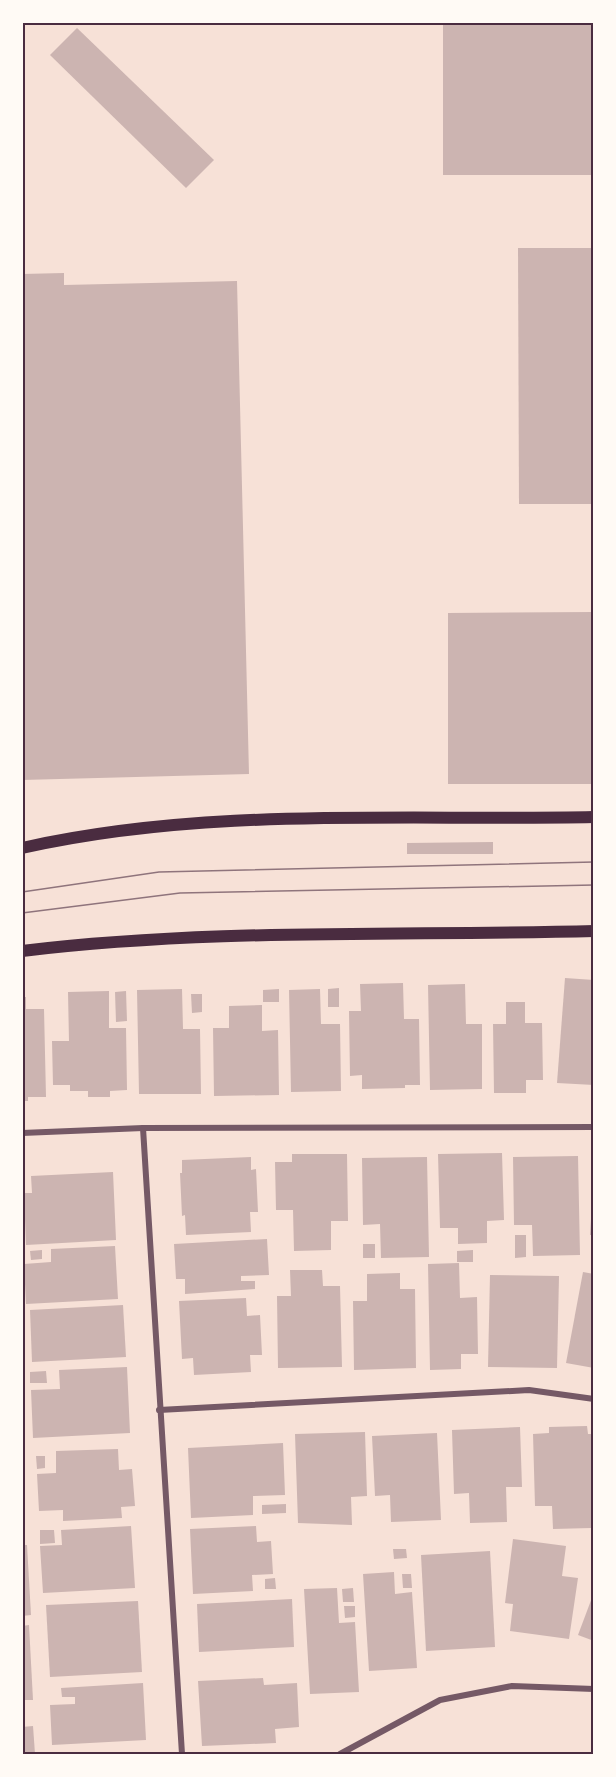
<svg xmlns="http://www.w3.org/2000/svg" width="616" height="1777" font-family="Lato,sans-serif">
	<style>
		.building { fill: #ccb4b1 }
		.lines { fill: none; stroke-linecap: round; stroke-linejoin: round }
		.minor { stroke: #755966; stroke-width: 6 }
		.secondary { stroke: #4a2c40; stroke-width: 12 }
		.tram { stroke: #8f747c; stroke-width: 1.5 }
		.neatline { fill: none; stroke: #4a2c40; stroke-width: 2 }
	</style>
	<rect width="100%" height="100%" fill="#f7e1d7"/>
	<g class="building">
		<rect x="443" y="22" width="151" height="153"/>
		<polygon points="77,28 214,160 186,188 50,55"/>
		<polygon points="518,248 594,248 594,504 519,504"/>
		<polygon points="64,273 64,285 237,281 249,774 22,780 22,274"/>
		<polygon points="594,612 594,784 448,784 448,613"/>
		<polygon points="493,842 493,854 407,854 407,843"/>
		<polygon points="565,978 594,980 594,1085 557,1083"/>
		<polygon points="403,983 404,1019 419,1019 420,1085 405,1085 405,1088 362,1089 362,1075 350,1076 349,1011 361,1011 360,984"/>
		<polygon points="465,984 466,1024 482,1024 482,1089 430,1090 428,985"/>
		<polygon points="339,988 339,1007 328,1007 328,989"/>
		<polygon points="182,989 183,1029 200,1029 201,1094 139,1094 137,990"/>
		<polygon points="279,989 279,1002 263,1002 263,990"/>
		<polygon points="320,989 321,1024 340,1024 341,1091 291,1092 289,990"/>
		<polygon points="109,991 109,1028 126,1028 127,1090 110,1091 110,1097 88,1097 88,1091 70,1091 70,1085 53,1085 52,1041 69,1041 68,992"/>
		<polygon points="126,991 127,1021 116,1022 115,992"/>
		<polygon points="191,994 202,994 202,1012 192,1013"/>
		<polygon points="22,997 26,997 26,1009 44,1009 46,1097 28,1097 28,1101 22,1101"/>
		<polygon points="506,1002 525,1002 525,1023 542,1023 543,1080 526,1080 526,1093 494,1093 493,1024 506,1024"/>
		<polygon points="262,1005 262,1031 278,1030 279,1095 214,1096 213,1028 229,1028 229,1006"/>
		<polygon points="502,1153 504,1220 487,1221 487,1243 458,1244 458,1228 440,1228 438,1154"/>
		<polygon points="292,1154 347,1154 348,1221 331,1221 331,1250 294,1251 293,1210 276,1210 275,1162 292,1162"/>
		<polygon points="578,1156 580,1255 533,1256 532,1225 514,1225 513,1157"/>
		<polygon points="251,1157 251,1170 256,1169 258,1212 250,1212 251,1232 186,1235 185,1215 182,1216 180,1173 182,1173 182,1160"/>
		<polygon points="427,1157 429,1257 381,1258 380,1224 363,1225 362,1158"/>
		<polygon points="113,1172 116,1240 26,1245 24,1193 32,1193 31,1176"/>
		<polygon points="592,1204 594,1204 594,1235 590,1235"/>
		<polygon points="515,1235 526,1235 526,1257 515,1258"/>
		<polygon points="267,1239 269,1275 241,1276 241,1281 255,1281 255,1289 185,1294 185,1279 176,1279 174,1244"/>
		<rect x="363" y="1244" width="12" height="14"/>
		<polygon points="115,1246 118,1299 26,1304 24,1264 51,1262 51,1249"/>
		<polygon points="42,1250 42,1259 31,1260 30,1251"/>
		<polygon points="473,1250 473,1262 457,1262 457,1251"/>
		<polygon points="459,1263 460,1298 477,1297 478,1354 461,1354 461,1369 430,1370 428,1264"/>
		<polygon points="290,1270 322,1270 323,1286 340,1286 342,1367 278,1368 277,1296 291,1296"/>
		<polygon points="583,1272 594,1274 594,1368 566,1363"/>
		<polygon points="400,1273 400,1289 415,1289 416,1368 354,1370 353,1301 367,1301 367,1274"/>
		<polygon points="490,1275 559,1276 557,1368 488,1367"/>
		<polygon points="246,1298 247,1316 260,1315 262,1355 250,1355 251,1372 194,1375 193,1358 182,1359 179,1301"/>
		<polygon points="123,1305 126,1357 32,1362 30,1310"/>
		<polygon points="127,1367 130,1433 33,1438 31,1390 60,1389 59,1370"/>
		<polygon points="46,1371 47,1383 30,1383 30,1372"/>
		<polygon points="587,1426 588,1434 594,1434 591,1528 553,1529 552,1506 535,1506 533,1434 549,1433 549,1427"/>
		<polygon points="520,1427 522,1487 506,1487 507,1522 470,1523 469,1493 454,1494 452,1430"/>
		<polygon points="365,1432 367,1496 351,1497 352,1525 298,1523 295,1434"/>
		<polygon points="437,1433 441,1520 391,1522 390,1495 375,1496 372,1436"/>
		<polygon points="283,1443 285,1495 253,1496 253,1515 191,1518 188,1448"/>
		<polygon points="118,1449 119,1470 132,1469 135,1506 121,1507 122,1518 63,1521 63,1510 39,1511 37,1474 56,1473 56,1451"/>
		<polygon points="36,1456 45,1456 45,1468 37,1469"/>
		<polygon points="286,1504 286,1513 262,1514 262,1505"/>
		<polygon points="131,1526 135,1588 43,1593 40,1546 62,1545 61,1530"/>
		<polygon points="256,1526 257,1542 271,1541 273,1574 252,1575 253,1591 193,1594 190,1529"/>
		<polygon points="40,1530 54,1530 55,1543 40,1544"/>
		<polygon points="513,1539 566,1546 562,1576 578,1578 569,1639 510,1631 513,1604 505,1603"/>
		<polygon points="22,1545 27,1545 31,1615 22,1616"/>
		<polygon points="393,1549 406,1549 407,1558 394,1559"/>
		<polygon points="490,1551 495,1647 426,1651 421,1555"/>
		<polygon points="394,1572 395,1594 412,1592 417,1668 369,1671 363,1574"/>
		<polygon points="402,1574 411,1574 412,1588 403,1588"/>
		<polygon points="275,1578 276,1589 265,1589 265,1579"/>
		<polygon points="337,1588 339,1623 355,1622 359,1692 310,1694 304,1589"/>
		<polygon points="353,1588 354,1602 343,1602 342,1589"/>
		<polygon points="593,1595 594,1595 594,1641 578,1635"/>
		<polygon points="292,1599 294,1647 199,1652 197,1604"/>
		<polygon points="138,1601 142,1672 50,1677 46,1605"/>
		<polygon points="344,1606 355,1606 355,1617 345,1618"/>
		<polygon points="29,1625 33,1700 22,1700 22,1626"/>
		<polygon points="263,1678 264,1685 297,1683 299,1727 275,1729 276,1743 202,1746 198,1681"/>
		<polygon points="143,1683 146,1740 52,1745 50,1705 75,1704 75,1697 62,1697 61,1688"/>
		<polygon points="33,1726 35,1754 22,1754 22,1727"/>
	</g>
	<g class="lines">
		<g class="minor">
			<polyline points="143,1128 182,1754"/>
			<polyline points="22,1133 143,1128 594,1127"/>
			<polyline points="159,1410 529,1390 594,1399"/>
			<polyline points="340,1754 440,1700 512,1686 594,1689"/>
		</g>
		<g class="secondary">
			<path d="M22,848C208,806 404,821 594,817"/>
			<path d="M22,951C212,928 403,936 594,931"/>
		</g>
		<g class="tram">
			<polyline points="22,892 159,872 594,862"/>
			<polyline points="22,913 180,893 594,885"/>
		</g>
	</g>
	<rect width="616" height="1777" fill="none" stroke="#fffaf5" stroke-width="48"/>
	<rect x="24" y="24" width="568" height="1729" class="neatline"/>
</svg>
